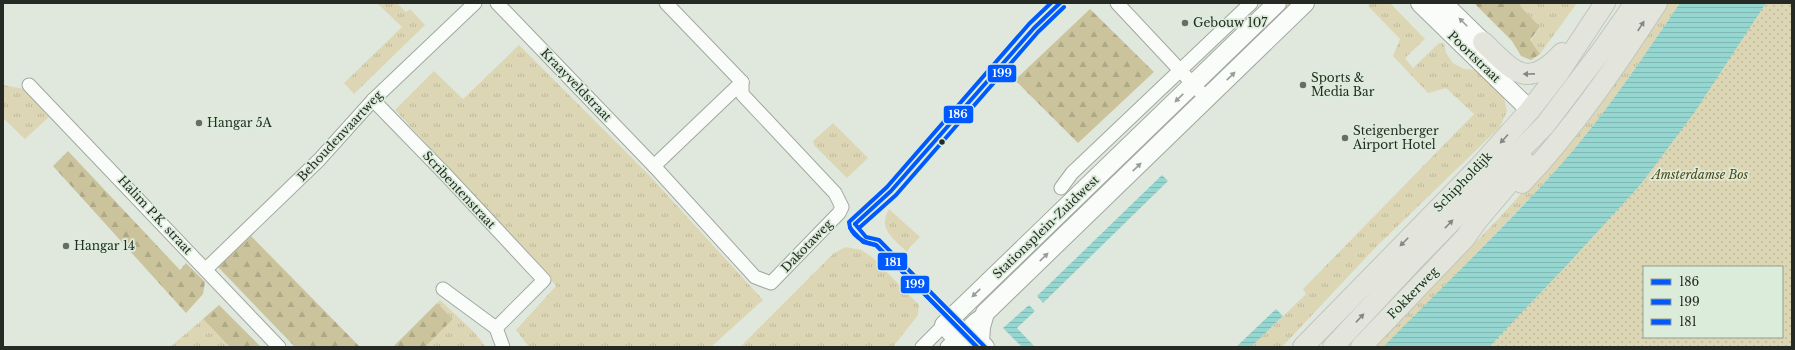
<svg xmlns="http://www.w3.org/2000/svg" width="1795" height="350" font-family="'Libre Baskerville',serif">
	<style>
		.grass { fill: url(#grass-tufts) }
		.forest { fill: url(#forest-firs) }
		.park { fill: url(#park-dots); fill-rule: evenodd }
		.water { fill: url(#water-rules) }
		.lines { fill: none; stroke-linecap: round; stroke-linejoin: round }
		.street-casing { stroke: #a1a8a0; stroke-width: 15 }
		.secondary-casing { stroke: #a1a8a0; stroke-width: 20 }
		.primary-casing { stroke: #c0c5bf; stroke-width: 22 }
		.street { stroke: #fafcfa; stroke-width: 13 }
		.secondary { stroke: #fafcfa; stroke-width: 18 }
		.primary { stroke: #e3e5dc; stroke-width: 20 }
		.bus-1-casing { stroke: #dcecda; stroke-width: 7 }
		.bus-2-casing { stroke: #dcecda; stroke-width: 7 }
		.bus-3-casing { stroke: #dcecda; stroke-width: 7 }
		.bus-1 { stroke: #0059ff; stroke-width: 4 }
		.bus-2 { stroke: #0059ff; stroke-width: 4 }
		.bus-3 { stroke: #0059ff; stroke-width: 4 }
		.oneway { fill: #9a9e9a }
		.oneway2 { fill: #848880 }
		.poi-dot { fill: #666d65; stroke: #dcecda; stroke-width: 1.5 }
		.bus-dot { fill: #252b24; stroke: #dcecda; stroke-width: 1.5 }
		.labels { text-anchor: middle; stroke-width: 3.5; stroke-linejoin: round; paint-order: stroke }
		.poi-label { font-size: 12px; fill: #252b24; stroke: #dcecda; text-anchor: start }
		.street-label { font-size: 12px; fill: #252b24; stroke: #dcecda }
		.park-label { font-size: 12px; font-style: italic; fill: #544413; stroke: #dcecda }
		.line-badge { stroke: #dcecda; stroke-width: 1.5 }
		.badge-label { font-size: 11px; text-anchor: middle; font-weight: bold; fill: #fff }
	</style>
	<defs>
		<pattern id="grass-tufts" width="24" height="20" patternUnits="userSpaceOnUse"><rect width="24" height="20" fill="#ddd6b5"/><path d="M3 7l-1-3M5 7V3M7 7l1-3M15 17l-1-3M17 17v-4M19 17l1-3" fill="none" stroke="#beb89c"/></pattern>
		<pattern id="forest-firs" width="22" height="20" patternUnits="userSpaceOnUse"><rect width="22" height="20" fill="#cbc39c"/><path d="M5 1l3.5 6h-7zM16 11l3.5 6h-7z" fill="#aea886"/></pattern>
		<pattern id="park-dots" width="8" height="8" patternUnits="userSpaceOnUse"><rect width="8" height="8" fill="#ddd6b5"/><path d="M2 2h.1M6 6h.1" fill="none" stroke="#beb89c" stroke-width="1.8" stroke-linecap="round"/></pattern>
		<pattern id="water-rules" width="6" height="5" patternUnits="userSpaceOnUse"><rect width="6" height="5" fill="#96d6d1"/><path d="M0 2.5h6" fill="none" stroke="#81b8b3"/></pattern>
	</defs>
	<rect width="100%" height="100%" fill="#e0e8de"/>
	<g class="grass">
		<polygon points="377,3 397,3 406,12 410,9 425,25 354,94 344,83 402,27"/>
		<polygon points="1285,3 1298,3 1234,60 1232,58"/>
		<polygon points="1371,3 1390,3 1425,39 1405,58 1413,68 1439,43 1444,43 1446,53 1453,63 1464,69 1476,70 1503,94 1507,111 1500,127 1374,249 1282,347 1251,347 1306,294 1303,289 1474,114 1446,88 1428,93 1393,56 1400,39 1368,6"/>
		<polygon points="1515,3 1577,3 1540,54 1530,41 1540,28"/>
		<path d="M1665,3H1680C1641,60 1603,118 1557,169C1501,230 1441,288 1383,347H1374L1501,216L1574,134Z"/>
		<polygon points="519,45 648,174 763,300 711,347 529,347 516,330 556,286 536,261 395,110 434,71 463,99"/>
		<polygon points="3,85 24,89 49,117 25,139 3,118"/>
		<polygon points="833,123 868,158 847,178 814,145 813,141"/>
		<polygon points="1130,157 1133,160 1020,268 1021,262"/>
		<path d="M889,209L920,237L910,247L907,252C894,239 877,229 889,209Z"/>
		<polygon points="846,247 861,250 872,257 919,305 918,315 893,347 740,347 834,253"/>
		<polygon points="440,300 473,331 486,347 425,347 453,319 437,303"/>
		<polygon points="203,319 230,347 170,347"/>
	</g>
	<g class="forest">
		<polygon points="1474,3 1517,3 1540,27 1530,40 1540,54 1531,60 1521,56 1512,41"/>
		<polygon points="1090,9 1154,72 1078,143 1015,80"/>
		<polygon points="68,151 180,270 186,263 205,282 203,294 186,313 53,166"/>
		<polygon points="251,236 360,347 295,347 218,267"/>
		<polygon points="437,303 453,319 425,347 393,347"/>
		<polygon points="219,305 261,347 230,347 203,319"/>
	</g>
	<path class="park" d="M1709,3H1792V347H1415ZM1644,267H1782V337H1644Z"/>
	<g class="water">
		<path d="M1680,3H1766L1694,113L1641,184L1567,265L1489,347H1383C1441,288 1502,230 1557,169C1603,118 1641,60 1680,3Z"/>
		<polygon points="1162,175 1168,181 1043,303 1037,296"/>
		<polygon points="1029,305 1035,311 1017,328 1035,347 1022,347 1003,328"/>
		<polygon points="1276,309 1283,316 1251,347 1236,347"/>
	</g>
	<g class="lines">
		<g class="street-casing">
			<g id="street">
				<polyline points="497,3 654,166 755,277 771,283 839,213 842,207 835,193 742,94 742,82"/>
				<polyline points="666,3 742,82"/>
				<polyline points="1117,3 1207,99"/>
				<polyline points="29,85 279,347"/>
				<polyline points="373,100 446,175 544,280 496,328"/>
				<polyline points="654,166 742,82"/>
				<polyline points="1061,188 1072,173 1251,3"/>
				<polyline points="206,269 319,160 373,100 475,3"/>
				<polyline points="443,289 496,328 503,347"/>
				<polyline points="922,347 944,325"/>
				<polyline points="947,347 975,320 985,313"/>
			</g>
		</g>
		<g class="secondary-casing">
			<g id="secondary">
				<polyline points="1420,3 1530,110"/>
				<polyline points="1443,3 1483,42"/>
				<polyline points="964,347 944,325 1277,3"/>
				<polyline points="985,347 980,342 981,327 985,313 1305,3"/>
			</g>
		</g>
		<g class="primary-casing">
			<g id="primary">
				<path d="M1483,42C1513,71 1527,91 1562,53"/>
				<path d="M1522,183C1574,128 1616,66 1657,3"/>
				<polyline points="1303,347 1479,167 1530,110 1558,74 1605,3"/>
				<polyline points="1333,347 1413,261 1545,125 1602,50 1635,3"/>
				<polyline points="1361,347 1465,238 1477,221 1526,163"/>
			</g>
		</g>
		<use href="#street" class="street"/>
		<use href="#secondary" class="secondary"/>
		<use href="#primary" class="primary"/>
		<g class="bus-1-casing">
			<g id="bus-1">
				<polyline points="855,224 891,191 1034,28 1060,3"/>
				<polyline points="855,224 866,237 879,240 985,347"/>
			</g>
		</g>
		<g class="bus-2-casing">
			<g id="bus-2">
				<polyline points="850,228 863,242 876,245 977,347"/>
				<polyline points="859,228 896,195 1038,32 1064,7"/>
			</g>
		</g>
		<g class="bus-3-casing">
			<path id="bus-3" d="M977,347L876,245C865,243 850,236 849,222L887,187L1029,24L1051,3"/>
		</g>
		<use href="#bus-1" class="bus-1"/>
		<use href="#bus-2" class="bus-2"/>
		<use href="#bus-3" class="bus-3"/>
	</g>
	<defs><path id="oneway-solid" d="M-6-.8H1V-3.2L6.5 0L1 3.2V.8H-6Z"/></defs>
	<g class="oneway">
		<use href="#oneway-solid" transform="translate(1463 22) rotate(-135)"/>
		<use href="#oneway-solid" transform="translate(1231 76) rotate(-44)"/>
		<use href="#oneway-solid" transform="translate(1179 98) rotate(136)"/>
		<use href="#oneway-solid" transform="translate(1137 167) rotate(-44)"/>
		<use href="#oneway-solid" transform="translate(1044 257) rotate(-44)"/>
		<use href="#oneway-solid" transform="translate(976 293) rotate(136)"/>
	</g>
	<g class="oneway2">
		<use href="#oneway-solid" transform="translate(1641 26) rotate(-57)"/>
		<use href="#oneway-solid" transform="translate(1529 74) rotate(179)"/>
		<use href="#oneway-solid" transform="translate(1504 139) rotate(132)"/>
		<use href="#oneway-solid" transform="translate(1449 224) rotate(-46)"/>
		<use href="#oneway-solid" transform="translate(1404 242) rotate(135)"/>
		<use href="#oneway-solid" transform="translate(1360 318) rotate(-47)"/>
	</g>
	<g class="poi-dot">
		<circle cx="1185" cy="23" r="4"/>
		<circle cx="1303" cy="85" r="4"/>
		<circle cx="199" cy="123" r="4"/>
		<circle cx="1345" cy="138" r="4"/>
		<circle cx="66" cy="246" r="4"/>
	</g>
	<circle class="bus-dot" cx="942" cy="142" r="3.5"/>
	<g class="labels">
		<g class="poi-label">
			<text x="1193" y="27">Gebouw 107</text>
			<text x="1311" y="82">Sports &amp;<tspan x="1311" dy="14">Media Bar</tspan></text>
			<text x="207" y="127">Hangar 5A</text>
			<text x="1353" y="135">Steigenberger<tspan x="1353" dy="14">Airport Hotel</tspan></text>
			<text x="74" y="250">Hangar 14</text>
		</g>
		<g class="street-label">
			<text transform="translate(1474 57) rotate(44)" y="4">Poortstraat</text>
			<text transform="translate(576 85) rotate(46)" y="4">Kraayveldstraat</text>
			<text transform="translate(340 136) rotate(-47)" y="4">Behoudenvaartweg</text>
			<text transform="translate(1463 182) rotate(-46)" y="4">Schipholdijk</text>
			<text transform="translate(459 190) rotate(47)" y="4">Scribentenstraat</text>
			<text transform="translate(155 215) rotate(47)" y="4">Halim P.K. straat</text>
			<text transform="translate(1046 227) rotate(-44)" y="4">Stationsplein-Zuidwest</text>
			<text transform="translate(807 246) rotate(-46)" y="4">Dakotaweg</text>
			<text transform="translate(1413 293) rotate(-46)" y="4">Fokkerweg</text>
		</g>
		<g class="park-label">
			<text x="1700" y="179">Amsterdamse Bos</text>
		</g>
	</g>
	<g class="line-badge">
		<rect x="987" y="64" width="30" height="19" rx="4" fill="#0059ff"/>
		<rect x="943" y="105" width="31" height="19" rx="4" fill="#0059ff"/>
		<rect x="877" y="252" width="31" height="19" rx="4" fill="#0059ff"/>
		<rect x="900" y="275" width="30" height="19" rx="4" fill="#0059ff"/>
	</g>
	<g class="badge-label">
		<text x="1002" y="77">199</text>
		<text x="958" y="118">186</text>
		<text x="893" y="266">181</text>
		<text x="915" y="288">199</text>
	</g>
	<rect width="1795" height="350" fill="none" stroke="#252b24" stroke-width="8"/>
	<rect x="1643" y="266" width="140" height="72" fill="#dcecda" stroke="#939f91"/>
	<rect x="1651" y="279" width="20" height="6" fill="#0059ff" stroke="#939f91"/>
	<text x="1679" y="286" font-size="12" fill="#252b24">186</text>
	<rect x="1651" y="299" width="20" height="6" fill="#0059ff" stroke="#939f91"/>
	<text x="1679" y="306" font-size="12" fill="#252b24">199</text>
	<rect x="1651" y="319" width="20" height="6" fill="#0059ff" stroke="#939f91"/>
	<text x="1679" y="326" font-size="12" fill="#252b24">181</text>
</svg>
